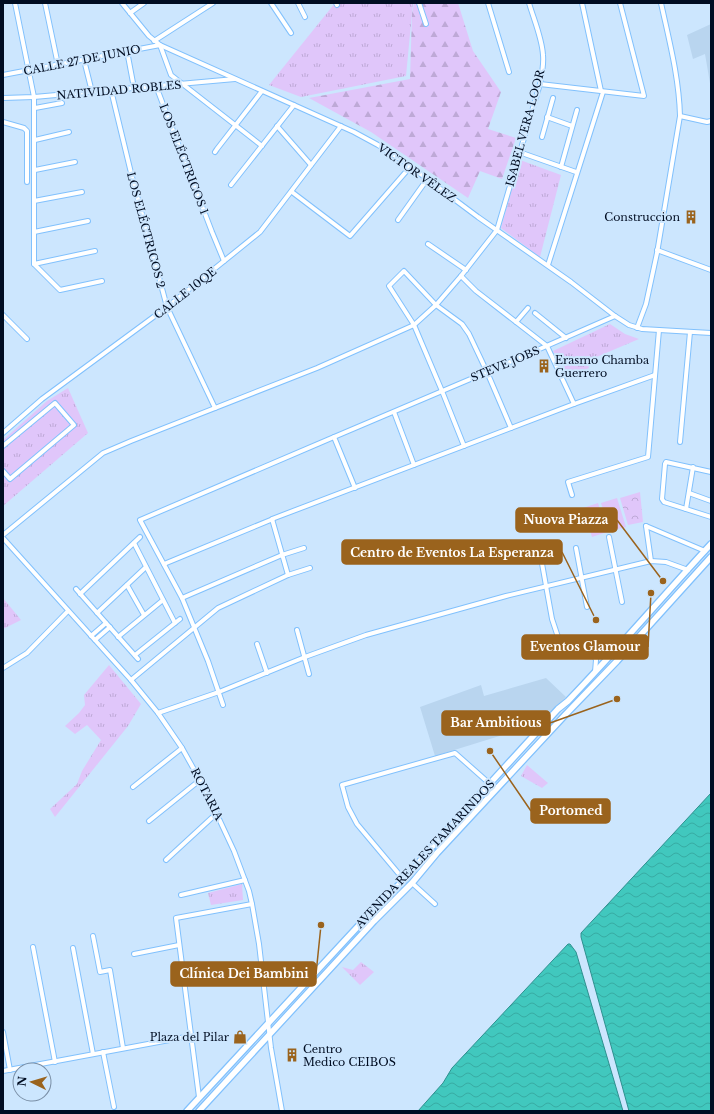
<svg xmlns="http://www.w3.org/2000/svg" width="714" height="1114" font-family="'Libre Baskerville',serif">
	<style>
		.built { fill: #b9d5ef }
		.grass { fill: url(#grass-tufts) }
		.forest { fill: url(#forest-firs) }
		.park { fill: url(#park-crowns) }
		.garden { fill: #e0c6fa }
		.water { fill: url(#water-waves); stroke: #2e908f }
		.lines { fill: none; stroke-linecap: round; stroke-linejoin: round }
		.minor-casing { stroke: #81c1fd; stroke-width: 6 }
		.secondary-casing { stroke: #81c1fd; stroke-width: 8 }
		.minor { stroke: #fff; stroke-width: 4 }
		.secondary { stroke: #fff; stroke-width: 5.5 }
		.labels { text-anchor: middle; stroke-width: 4; stroke-linejoin: round; paint-order: stroke }
		.street-label { font-size: 11px; fill: #000d22; stroke: #cce6fe }
		.poi-label { font-size: 11px; fill: #000d22; stroke: #cce6fe; text-anchor: end }
		.leader { fill: none; stroke: #9a631d; stroke-width: 1.5 }
		.callout-dot { fill: #9a631d; stroke: #cce6fe; stroke-width: 1.5 }
		.callout { fill: #9a631d; stroke: #9a631d; stroke-width: 1.5 }
		.callout-label { font-size: 12px; text-anchor: middle; font-weight: bold; fill: #fff }
	</style>
	<defs>
		<pattern id="grass-tufts" width="24" height="20" patternUnits="userSpaceOnUse"><rect width="24" height="20" fill="#e0c6fa"/><path d="M3 7l-1-3M5 7V3M7 7l1-3M15 17l-1-3M17 17v-4M19 17l1-3" fill="none" stroke="#bea9d6"/></pattern>
		<pattern id="forest-firs" width="22" height="20" patternUnits="userSpaceOnUse"><rect width="22" height="20" fill="#e0c6fa"/><path d="M5 1l3.5 6h-7zM16 11l3.5 6h-7z" fill="#bea9d6"/></pattern>
		<pattern id="park-crowns" width="20" height="18" patternUnits="userSpaceOnUse"><rect width="20" height="18" fill="#e0c6fa"/><path d="M2 6a3 3 0 1 1 6 0M12 15a3 3 0 1 1 6 0" fill="none" stroke="#bea9d6"/></pattern>
		<pattern id="water-waves" width="16" height="10" patternUnits="userSpaceOnUse"><rect width="16" height="10" fill="#41c8be"/><path d="M0 5q4-4 8 0t8 0" fill="none" stroke="#37aba3"/></pattern>
	</defs>
	<rect width="100%" height="100%" fill="#cce6fe"/>
	<g class="built">
		<polygon points="711,24 711,89 705,54 693,59 687,35"/>
		<polygon points="546,678 566,697 542,723 435,756 420,707 481,685 484,696"/>
	</g>
	<g class="grass">
		<polygon points="335,3 413,3 406,76 301,97 269,85"/>
		<polygon points="520,160 561,175 540,257 501,228"/>
		<polygon points="610,324 625,334 639,339 587,361 589,368 565,379 553,351"/>
		<polygon points="68,388 88,433 3,506 3,440 47,401"/>
		<polygon points="3,598 21,620 3,629"/>
		<polygon points="109,665 141,704 128,726 55,817 50,809 77,784 82,771 101,740 87,725 75,734 65,726 79,713 85,705 84,695"/>
		<polygon points="527,765 548,783 542,788 521,776"/>
		<polygon points="242,884 243,900 211,905 208,893"/>
		<polygon points="361,962 374,972 360,985 342,967 353,970"/>
	</g>
	<polygon class="forest" points="414,3 458,3 473,51 501,92 488,129 516,138 502,179 480,171 468,198 371,132 309,98 410,79 412,14"/>
	<polygon class="park" points="640,492 643,522 628,525 620,498"/>
	<g class="garden">
		<polygon points="617,498 626,527 610,531 601,503"/>
		<polygon points="598,503 607,532 592,537 583,508"/>
	</g>
	<g class="water">
		<polygon points="711,793 711,1111 629,1111 581,937 581,933"/>
		<polygon points="568,944 570,944 576,952 623,1111 418,1111 443,1083 452,1068"/>
	</g>
	<g class="lines">
		<g class="minor-casing">
			<g id="minor">
				<polyline points="15,3 34,97 34,264 60,290 102,281"/>
				<polyline points="45,3 58,65"/>
				<polyline points="122,3 149,36 160,45 354,132 378,145 403,161 478,217 571,282 615,316 629,325 642,329 711,333"/>
				<polyline points="271,3 291,33"/>
				<polyline points="298,3 305,17"/>
				<polyline points="336,3 337,5"/>
				<polyline points="419,3 426,24"/>
				<polyline points="488,3 509,72"/>
				<polyline points="130,13 144,3"/>
				<polyline points="154,41 213,3"/>
				<polyline points="127,51 134,88"/>
				<polyline points="84,60 92,92"/>
				<polyline points="3,75 160,45 171,75 262,146"/>
				<polyline points="540,84 644,96 620,3"/>
				<polyline points="156,86 212,232 224,261"/>
				<polyline points="111,90 132,177 167,307 215,408"/>
				<polyline points="3,98 34,97 235,79"/>
				<polyline points="35,108 62,103"/>
				<polyline points="680,116 707,122 711,121"/>
				<polyline points="547,117 572,126"/>
				<polyline points="3,122 24,128 27,131 27,182"/>
				<polyline points="277,126 311,165"/>
				<polyline points="542,137 553,98"/>
				<polyline points="35,140 69,132"/>
				<polyline points="215,152 217,149 262,91"/>
				<polyline points="519,152 576,172"/>
				<polyline points="561,167 577,110"/>
				<polyline points="35,170 75,162"/>
				<polyline points="231,185 294,105"/>
				<polyline points="292,192 350,236 411,166"/>
				<polyline points="34,201 82,192"/>
				<polyline points="398,220 428,178"/>
				<polyline points="34,232 88,221"/>
				<polyline points="428,244 466,270"/>
				<polyline points="657,250 711,270"/>
				<polyline points="34,264 95,251"/>
				<polyline points="548,265 603,92 601,91 582,3"/>
				<polyline points="461,276 476,291 547,346 574,404"/>
				<polyline points="535,313 566,338"/>
				<polyline points="3,315 27,339"/>
				<polyline points="516,322 528,308"/>
				<path d="M637,328L646,304L657,253L680,116C679,77 669,40 661,3"/>
				<polyline points="394,412 414,465"/>
				<polyline points="3,433 42,399 167,307 260,232 341,126"/>
				<polyline points="680,442 690,332"/>
				<polyline points="3,446 55,403 74,425 10,479 3,471"/>
				<polyline points="464,446 442,391 414,325 389,286 404,271 436,305 462,324 469,334 487,372 511,428"/>
				<polyline points="711,472 666,462 665,464 662,499 664,502 711,517"/>
				<polyline points="355,488 334,437 487,372 615,316"/>
				<polyline points="689,493 711,501"/>
				<polyline points="572,495 568,482 648,457 659,330"/>
				<polyline points="686,509 693,467"/>
				<polyline points="646,526 705,551"/>
				<polyline points="646,526 651,561"/>
				<path d="M3,535L103,453L131,441L317,368L414,325L436,305L461,276L497,230L540,84C542,74 544,65 543,55C542,38 534,20 529,3"/>
				<polyline points="609,537 622,602"/>
				<polyline points="3,538 131,680 158,713 182,748 206,791 234,851 249,891 252,904 259,944 271,1048 282,1111"/>
				<polyline points="134,543 175,623"/>
				<polyline points="576,548 587,607"/>
				<polyline points="541,558 552,619 560,643 574,643 591,649 596,660 595,672"/>
				<polyline points="164,564 273,519"/>
				<polyline points="288,575 272,519 574,404 655,375"/>
				<polyline points="127,585 144,615"/>
				<polyline points="76,589 138,659"/>
				<polyline points="80,594 140,537"/>
				<polyline points="182,598 282,555 304,548"/>
				<polyline points="97,613 146,567"/>
				<polyline points="297,630 309,674"/>
				<polyline points="91,636 106,623"/>
				<polyline points="118,637 163,600"/>
				<polyline points="95,640 110,627"/>
				<polyline points="257,644 267,673"/>
				<polyline points="591,649 625,639"/>
				<polyline points="135,655 180,619"/>
				<polyline points="3,668 27,653 68,611"/>
				<polyline points="131,680 218,608 288,575 310,568"/>
				<polyline points="223,705 208,661 182,598 140,520 334,437"/>
				<polyline points="158,713 219,692 305,657 366,635 506,596 651,561 666,562 688,570"/>
				<polyline points="133,787 182,748"/>
				<polyline points="149,821 200,780"/>
				<polyline points="166,860 217,813"/>
				<polyline points="404,880 357,824 348,807 342,785 455,753 490,784"/>
				<polyline points="412,883 435,904"/>
				<polyline points="181,895 245,880"/>
				<polyline points="93,936 100,972 110,970 123,1048"/>
				<polyline points="33,947 55,1062"/>
				<polyline points="73,948 93,1054"/>
				<polyline points="134,954 179,945"/>
				<polyline points="3,1032 10,1070"/>
				<polyline points="103,1052 114,1107"/>
				<polyline points="3,1071 191,1036"/>
				<polyline points="199,1097 176,918 252,904"/>
			</g>
		</g>
		<g class="secondary-casing">
			<g id="secondary">
				<path d="M187,1111L375,908L404,880L431,848L558,709L568,701C617,650 663,596 711,544"/>
				<polyline points="199,1111 374,921 412,883 437,853 565,715 617,661 711,557"/>
			</g>
		</g>
		<use href="#minor" class="minor"/>
		<use href="#secondary" class="secondary"/>
	</g>
	<defs>
		<g id="building-bare" transform="scale(1.08)"><path d="M-4-6H4V6H1V3H-1V6H-4ZM-2.5-4.3h1.7v1.8h-1.7ZM.8-4.3h1.7v1.8H.8ZM-2.5-1h1.7V.8h-1.7ZM.8-1h1.7V.8H.8Z" fill="#9a631d" stroke="#cce6fe" stroke-width="2.5" paint-order="stroke"/></g>
		<g id="shop-bare" transform="scale(1.08)"><path d="M-5-2.5h2.3a2.7 3.5 0 0 1 5.4 0H5L5.5 6h-11ZM-1.5-2.5h3a1.5 2.3 0 0 0-3 0Z" fill="#9a631d" stroke="#cce6fe" stroke-width="2.5" paint-order="stroke"/></g>
	</defs>
	<g fill-rule="evenodd">
		<use href="#building-bare" x="691" y="217"/>
		<use href="#building-bare" x="544" y="366"/>
		<use href="#shop-bare" x="240" y="1037"/>
		<use href="#building-bare" x="292" y="1055"/>
	</g>
	<g class="labels">
		<g class="street-label">
			<text transform="translate(82 60) rotate(-11)" y="4">CALLE 27 DE JUNIO</text>
			<text transform="translate(119 90) rotate(-5)" y="4">NATIVIDAD ROBLES</text>
			<text transform="translate(525 128) rotate(-75)" y="4">ISABEL VERA LOOR</text>
			<text transform="translate(184 159) rotate(69)" y="4">LOS ELÉCTRICOS 1</text>
			<text transform="translate(417 173) rotate(35)" y="4">VICTOR VÉLEZ</text>
			<text transform="translate(146 230) rotate(75)" y="4">LOS ELÉCTRICOS 2</text>
			<text transform="translate(185 293) rotate(-38)" y="4">CALLE 10QE</text>
			<text transform="translate(505 364) rotate(-23)" y="4">STEVE JOBS</text>
			<text transform="translate(207 794) rotate(63)" y="4">ROTARIA</text>
			<text transform="translate(425 854) rotate(-47)" y="4">AVENIDA REALES TAMARINDOS</text>
		</g>
		<g class="poi-label">
			<text x="680" y="221">Construccion</text>
			<text x="555" y="364" text-anchor="start">Erasmo Chamba<tspan x="555" dy="13">Guerrero</tspan></text>
			<text x="229" y="1041">Plaza del Pilar</text>
			<text x="303" y="1053" text-anchor="start">Centro<tspan x="303" dy="13">Medico CEIBOS</tspan></text>
		</g>
	</g>
	<path class="leader" d="M663 581L617 520M596 620L562 552M651 593L648 647M617 699L550 723M490 751L531 811M321 925L316 974"/>
	<g class="callout-dot">
		<circle cx="663" cy="581" r="4"/>
		<circle cx="596" cy="620" r="4"/>
		<circle cx="651" cy="593" r="4"/>
		<circle cx="617" cy="699" r="4"/>
		<circle cx="490" cy="751" r="4"/>
		<circle cx="321" cy="925" r="4"/>
	</g>
	<g class="callout">
		<rect x="516" y="508" width="101" height="24" rx="4"/>
		<rect x="342" y="540" width="220" height="24" rx="4"/>
		<rect x="522" y="635" width="126" height="24" rx="4"/>
		<rect x="442" y="711" width="108" height="24" rx="4"/>
		<rect x="531" y="799" width="79" height="24" rx="4"/>
		<rect x="171" y="962" width="145" height="24" rx="4"/>
	</g>
	<g class="callout-label">
		<text x="566" y="524">Nuova Piazza</text>
		<text x="452" y="557">Centro de Eventos La Esperanza</text>
		<text x="585" y="651">Eventos Glamour</text>
		<text x="496" y="727">Bar Ambitious</text>
		<text x="571" y="815">Portomed</text>
		<text x="244" y="978">Clínica Dei Bambini</text>
	</g>
	<rect width="714" height="1114" fill="none" stroke="#000d22" stroke-width="8"/>
	<g transform="translate(32 1082) rotate(275)"><circle r="19" fill="#cce6fe" stroke="#7a8fa6"/>
	<path d="M0-3L7 15L0 10L-7 15Z" fill="#9a631d"/>
	<text y="-6" font-size="11" font-weight="bold" text-anchor="middle" fill="#000d22">N</text>
	</g>
</svg>
